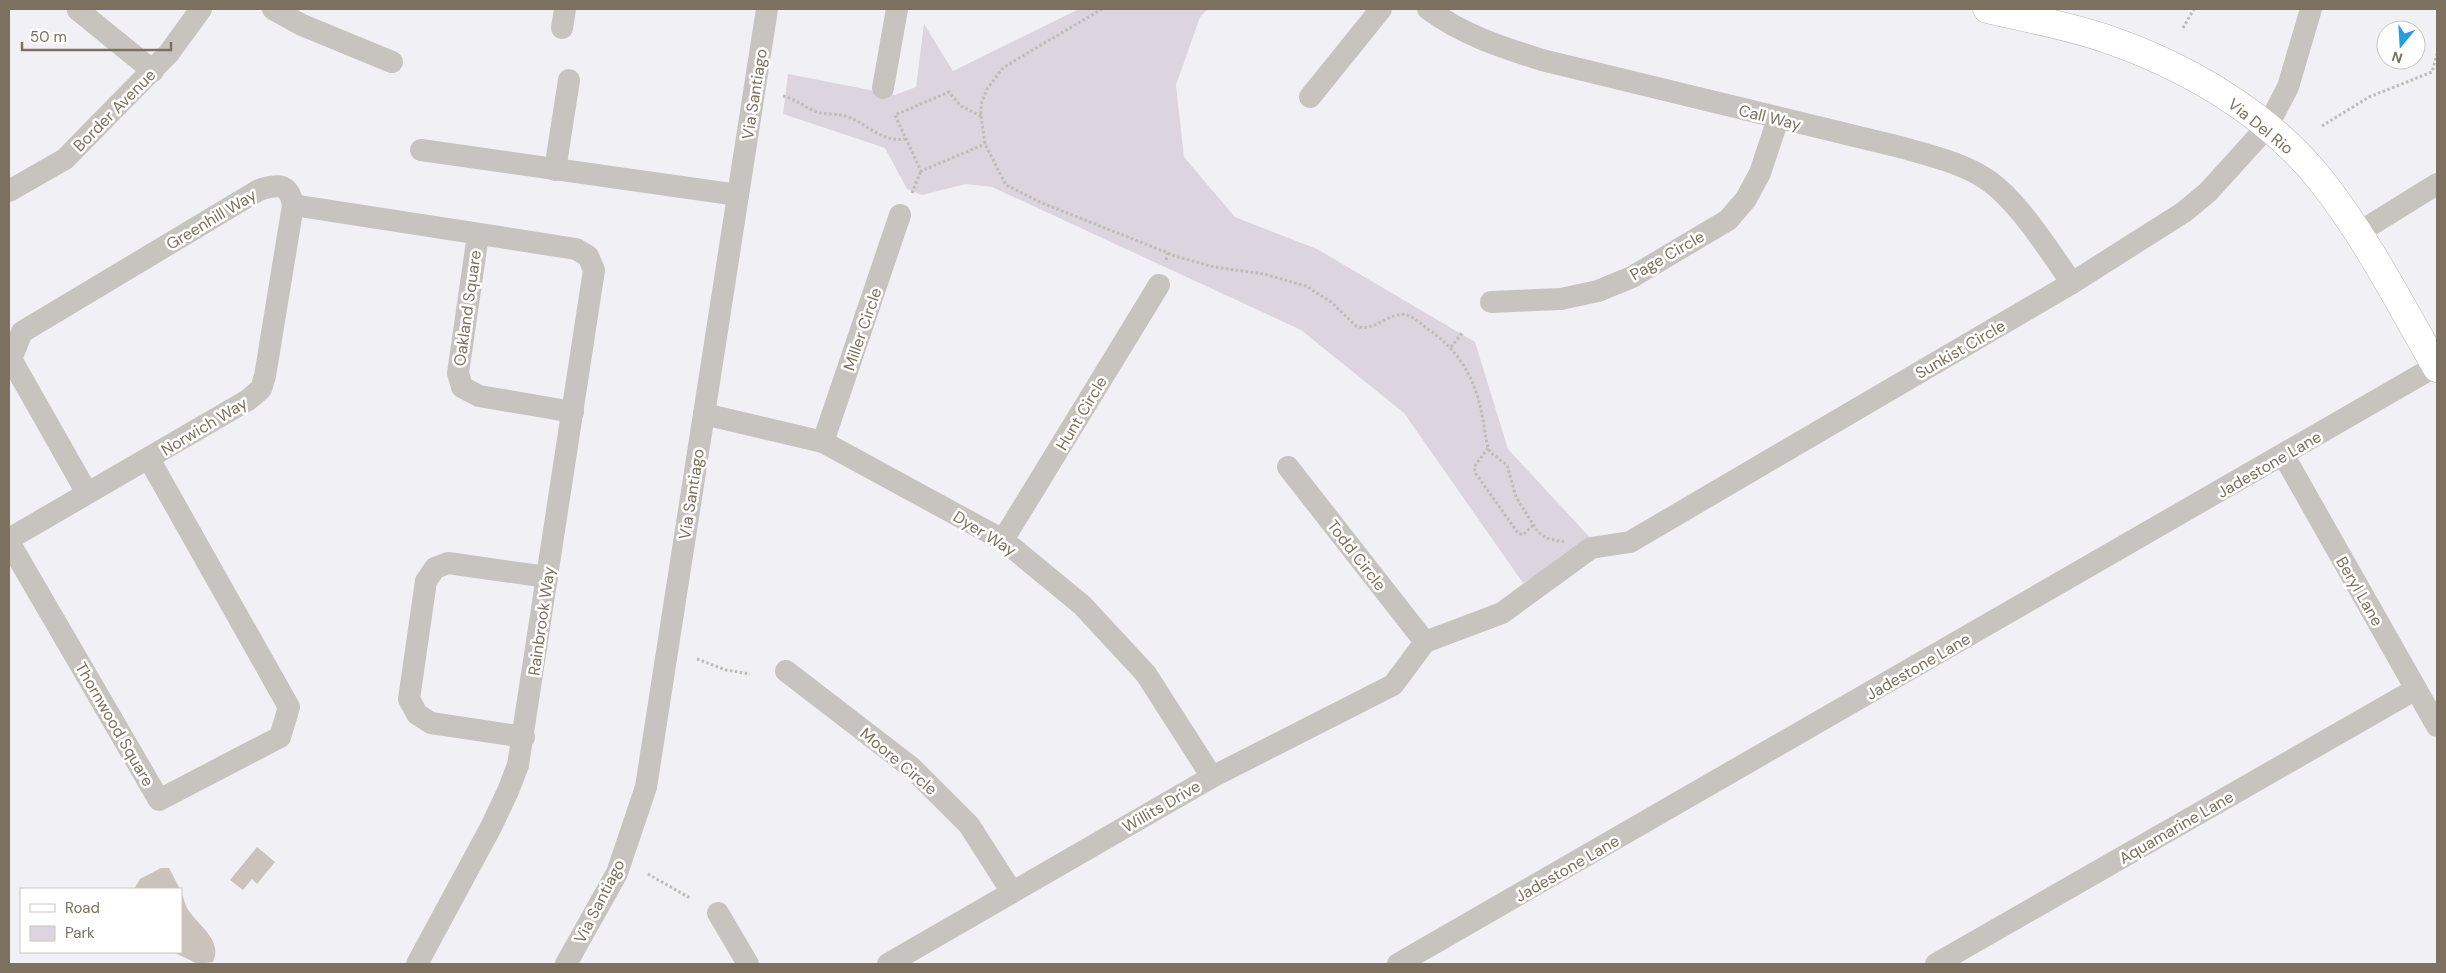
<svg xmlns="http://www.w3.org/2000/svg" width="2446" height="973" font-family="'DM Sans',sans-serif">
	<style>
		.green { fill: #dcd5df }
		.water { fill: #cbc2bc }
		.lines { fill: none; stroke-linecap: round; stroke-linejoin: round }
		.major-casing { stroke: #b9b6b1; stroke-width: 29 }
		.path { stroke: #bdbbb7; stroke-width: 3; stroke-dasharray: 2.5 2.5; stroke-linecap: butt }
		.minor { stroke: #c7c4c0; stroke-width: 22 }
		.major { stroke: #fff; stroke-width: 28 }
		.labels { text-anchor: middle; stroke-width: 5; stroke-linejoin: round; paint-order: stroke }
		.street-label { font-size: 16px; fill: #7c705f; stroke: #fff }
	</style>
	<rect width="100%" height="100%" fill="#f1f1f5"/>
	<polygon class="green" points="1079,9 1208,9 1200,17 1176,85 1184,157 1235,217 1317,249 1475,342 1508,449 1595,543 1523,583 1404,413 1301,330 992,187 966,184 922,195 907,189 885,148 783,114 788,74 895,95 916,87 924,24 953,71"/>
	<g class="water">
		<polygon points="257,847 275,862 257,884 252,879 243,890 230,880"/>
		<polygon points="161,868 169,868 180,889 134,889 140,879"/>
		<path d="M181,892C184,898 185,906 189,911C200,927 223,941 213,962L198,964L173,952H181Z"/>
	</g>
	<g class="lines">
		<g class="major-casing">
			<path id="major" d="M1987,9C2025,18 2066,25 2104,38C2184,65 2266,112 2320,179C2366,237 2400,304 2437,368"/>
		</g>
		<g class="path">
			<path d="M1102,9L1009,64L1002,69L987,89L981,104V116L985,144L1006,185L1042,203L1178,257L1214,267L1264,274L1306,286L1331,302L1356,326C1376,333 1388,311 1407,315C1416,318 1424,327 1432,332C1460,352 1476,381 1482,415C1485,427 1485,441 1490,452L1507,465L1516,497L1538,532L1546,538L1564,542"/>
			<polyline points="2183,28 2194,9"/>
			<path d="M783,96C795,99 803,106 814,111C824,115 835,113 845,116C866,122 881,143 905,139"/>
			<polyline points="981,116 961,106 949,92 895,115 921,171 985,144"/>
			<polyline points="2322,126 2369,97 2432,72 2437,54"/>
			<polyline points="912,193 921,171"/>
			<polyline points="1166,260 1168,253"/>
			<polyline points="1451,347 1462,333"/>
			<polyline points="1488,448 1474,467 1476,474 1518,533 1523,535 1533,525"/>
			<polyline points="697,659 726,670 750,674"/>
			<polyline points="648,874 690,898"/>
		</g>
		<g class="minor">
			<polyline points="273,9 302,25 392,62"/>
			<path d="M1428,9C1463,35 1501,47 1542,60L1904,148C1931,156 1962,163 1986,179C2017,199 2050,252 2072,283"/>
			<polyline points="78,10 153,71"/>
			<polyline points="562,28 565,9"/>
			<polyline points="883,88 897,9"/>
			<polyline points="1310,97 1381,9"/>
			<polyline points="421,150 738,195"/>
			<polyline points="555,170 569,80"/>
			<polyline points="9,191 65,159 169,53 201,9"/>
			<polyline points="2358,233 2437,184"/>
			<polyline points="478,235 458,373 462,387 479,396 573,412"/>
			<polyline points="1491,302 1561,299 1598,291 1632,277 1728,220 1746,199 1760,173 1778,119"/>
			<polyline points="704,414 823,442 1003,540 1082,605 1146,674 1212,777"/>
			<polyline points="823,442 900,215"/>
			<polyline points="2284,456 2437,726"/>
			<polyline points="1288,467 1425,642"/>
			<path d="M87,493L11,359L22,332L259,190C279,184 289,183 293,205L576,249L588,256L594,270L518,765L508,791L491,827L417,964"/>
			<polyline points="9,539 248,400 261,389 265,376 293,205"/>
			<polyline points="1003,540 1159,285"/>
			<polyline points="9,542 159,800 280,737 289,707 149,459"/>
			<polyline points="1425,642 1502,613 1591,548 1630,542 2072,283 2184,212 2208,192 2267,127 2288,87 2311,9"/>
			<polyline points="786,671 912,768 969,825 1012,892"/>
			<polyline points="524,737 431,723 417,714 409,699 426,581 435,568 448,563 547,577"/>
			<polyline points="718,913 748,964"/>
			<polyline points="566,964 617,873 646,787 767,9"/>
			<polyline points="888,964 1212,777 1393,685 1425,642"/>
			<polyline points="1398,964 2436,366"/>
			<polyline points="1936,964 2416,689"/>
		</g>
		<use href="#major" class="major"/>
	</g>
	<g class="labels">
		<g class="street-label">
			<text transform="translate(754 94) rotate(-81)" y="6">Via Santiago</text>
			<text transform="translate(114 110) rotate(-45)" y="6">Border Avenue</text>
			<text transform="translate(1770 117) rotate(14)" y="6">Call Way</text>
			<text transform="translate(2261 126) rotate(39)" y="6">Via Del Rio</text>
			<text transform="translate(211 219) rotate(-31)" y="6">Greenhill Way</text>
			<text transform="translate(1667 255) rotate(-30)" y="6">Page Circle</text>
			<text transform="translate(467 308) rotate(-82)" y="6">Oakland Square</text>
			<text transform="translate(862 329) rotate(-71)" y="6">Miller Circle</text>
			<text transform="translate(1960 349) rotate(-30)" y="6">Sunkist Circle</text>
			<text transform="translate(1081 413) rotate(-59)" y="6">Hunt Circle</text>
			<text transform="translate(204 426) rotate(-31)" y="6">Norwich Way</text>
			<text transform="translate(2269 464) rotate(-30)" y="6">Jadestone Lane</text>
			<text transform="translate(691 494) rotate(-81)" y="6">Via Santiago</text>
			<text transform="translate(985 533) rotate(32)" y="6">Dyer Way</text>
			<text transform="translate(1357 555) rotate(52)" y="6">Todd Circle</text>
			<text transform="translate(2360 591) rotate(60)" y="6">Beryl Lane</text>
			<text transform="translate(541 621) rotate(-82)" y="6">Rainbrook Way</text>
			<text transform="translate(1918 666) rotate(-30)" y="6">Jadestone Lane</text>
			<text transform="translate(115 724) rotate(60)" y="6">Thornwood Square</text>
			<text transform="translate(899 761) rotate(40)" y="6">Moore Circle</text>
			<text transform="translate(1161 806) rotate(-30)" y="6">Willits Drive</text>
			<text transform="translate(2176 827) rotate(-30)" y="6">Aquamarine Lane</text>
			<text transform="translate(1567 868) rotate(-30)" y="6">Jadestone Lane</text>
			<text transform="translate(599 901) rotate(-63)" y="6">Via Santiago</text>
		</g>
	</g>
	<rect width="2446" height="973" fill="none" stroke="#7c705f" stroke-width="20"/>
	<rect x="20" y="888" width="162" height="65" fill="#ffffff" stroke="#cbc6bf"/>
	<rect x="30" y="904" width="25" height="8" fill="#ffffff" stroke="#cbc6bf"/>
	<text x="65" y="913" font-size="15" fill="#7c705f">Road</text>
	<rect x="30" y="926" width="25" height="15" fill="#dcd5df" stroke="#cbc6bf"/>
	<text x="65" y="938" font-size="15" fill="#7c705f">Park</text>
	<g transform="translate(2401 45) rotate(198)"><circle r="24" fill="#ffffff" stroke="#cbc6bf"/>
	<path d="M0-4L9 19L0 12L-9 19Z" fill="#229ce4"/>
	<text y="-8" font-size="14" font-weight="bold" text-anchor="middle" fill="#7c705f">N</text>
	</g>
	<path d="M22 42v8h149v-8" fill="none" stroke="#7c705f" stroke-width="2.5"/>
	<text x="30" y="42" font-size="15" fill="#7c705f" stroke="#ffffff" stroke-width="4" paint-order="stroke">50 m</text>
</svg>
